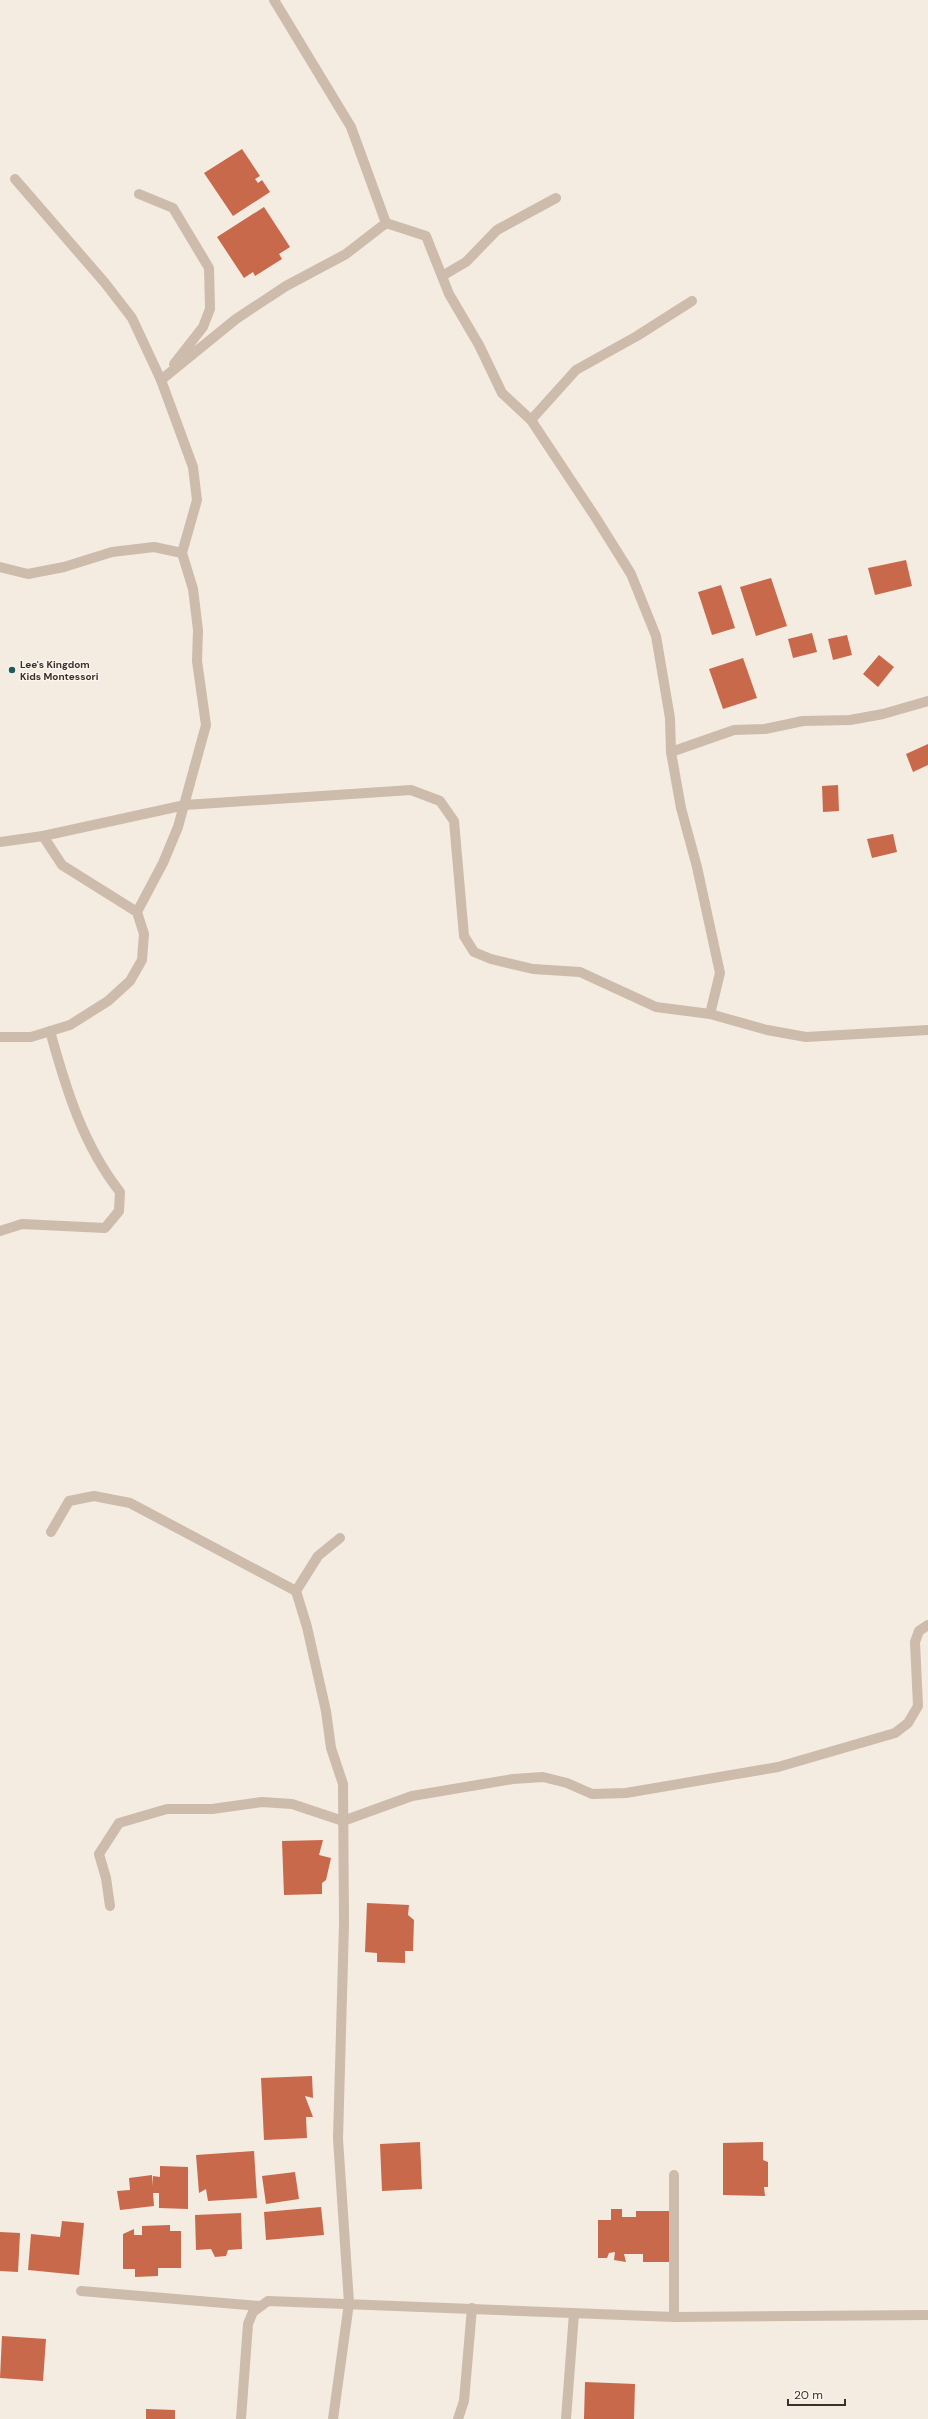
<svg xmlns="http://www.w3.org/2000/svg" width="928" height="2419" font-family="'DM Sans',sans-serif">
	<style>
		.building { fill: #c8694b }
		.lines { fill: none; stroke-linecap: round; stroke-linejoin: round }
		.minor { stroke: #cdbbac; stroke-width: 10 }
		.poi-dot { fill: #1f5a5e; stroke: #fbf5ee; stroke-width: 1.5 }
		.labels { text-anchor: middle; stroke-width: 3; stroke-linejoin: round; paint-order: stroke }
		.poi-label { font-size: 10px; font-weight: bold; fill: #3b302b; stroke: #fbf5ee; text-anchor: start }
	</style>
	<rect width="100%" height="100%" fill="#f4ebe1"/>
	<g class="building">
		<polygon points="242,149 260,176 255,179 258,183 262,180 270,192 233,216 204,173"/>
		<polygon points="264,207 290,247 279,254 282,259 255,276 253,272 244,278 217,237"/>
		<polygon points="906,560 912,586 875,595 868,568"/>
		<polygon points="771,578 787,626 756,636 740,587"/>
		<polygon points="721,585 735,628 712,635 698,592"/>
		<polygon points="812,633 817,652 793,658 788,639"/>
		<polygon points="847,635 852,655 833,660 828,639"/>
		<polygon points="879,655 894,667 878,687 863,674"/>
		<polygon points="743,658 757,698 723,709 709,669"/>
		<polygon points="928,744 928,765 913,772 906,754"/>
		<polygon points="838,785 839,811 823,812 822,786"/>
		<polygon points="893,834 897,852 872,858 867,839"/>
		<polygon points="323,1840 319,1855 331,1858 326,1880 322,1883 322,1894 284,1895 282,1841"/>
		<polygon points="367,1903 409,1905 408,1915 414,1920 413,1951 405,1951 405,1963 377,1962 377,1953 365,1952"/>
		<polygon points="312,2076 313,2098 305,2096 313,2117 306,2117 307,2138 264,2140 261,2078"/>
		<polygon points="420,2142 422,2189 382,2191 380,2144"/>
		<polygon points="763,2142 763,2160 768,2162 768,2187 764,2187 765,2196 723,2195 723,2143"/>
		<polygon points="254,2151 257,2198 208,2201 206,2189 199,2193 196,2155"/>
		<polygon points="160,2166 188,2167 188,2209 159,2208 159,2193 153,2193 154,2206 120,2210 117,2191 130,2190 129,2178 152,2175 153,2186 153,2176 160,2177"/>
		<polygon points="295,2172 299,2199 266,2204 262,2176"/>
		<polygon points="321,2207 324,2235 266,2240 264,2212"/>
		<polygon points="611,2209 622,2209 622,2217 636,2217 636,2211 672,2211 672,2262 643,2262 643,2254 624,2254 626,2262 614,2260 615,2252 609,2253 607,2258 598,2258 598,2220 611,2220"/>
		<polygon points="241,2213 242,2249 228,2250 226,2256 215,2257 211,2249 196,2250 195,2215"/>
		<polygon points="62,2221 84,2223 79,2275 28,2270 31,2234 60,2237"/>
		<polygon points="170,2225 170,2231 181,2231 181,2268 158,2268 158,2276 135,2277 135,2269 123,2269 123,2234 134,2229 134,2235 142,2235 142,2226"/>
		<polygon points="0,2232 20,2233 18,2272 0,2271"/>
		<polygon points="2,2336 46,2339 43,2381 0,2378"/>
		<polygon points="585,2382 635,2384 634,2419 584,2419"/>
		<polygon points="146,2409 175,2410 175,2419 146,2419"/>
	</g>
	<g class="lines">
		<g class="minor">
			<polyline points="274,0 351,127 386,223"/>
			<polyline points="15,179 105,283 132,318 161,380 193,467 197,500 182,553"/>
			<polyline points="139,194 173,208 209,268 210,309 203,327 174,364"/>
			<polyline points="442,276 466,262 497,230 556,198"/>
			<polyline points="161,380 236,319 286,286 346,254 386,223 426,236 449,294 479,345 502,393 531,420 596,518 631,574 656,636 670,718 671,752 681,808 697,867 720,973 710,1014"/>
			<polyline points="531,420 576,370 637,336 692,301"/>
			<polyline points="0,567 28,574 64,567 112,552 154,547 182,553 193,589 198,630 197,661 206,725 178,827 163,863 137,912"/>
			<polyline points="671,752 734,730 765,729 803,721 850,720 883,714 928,701"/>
			<polyline points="0,842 43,836 185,805 411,790 440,801 454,821 464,936 474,952 491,959 533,969 580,972 656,1007 710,1014 767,1030 806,1037 928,1030"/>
			<polyline points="0,1037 31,1037 70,1025 108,1001 130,981 142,960 144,934 137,912 62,865 43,836"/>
			<path d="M0,1231L22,1224L105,1228L119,1211L120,1192C83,1145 66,1089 50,1031"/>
			<polyline points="51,1532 69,1501 94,1496 130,1503 296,1591"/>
			<polyline points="110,1906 106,1878 99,1854 119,1823 167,1809 212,1809 262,1802 292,1804 343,1821 412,1796 513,1779 543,1777 567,1783 592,1794 626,1793 778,1767 895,1733 908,1723 918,1706 915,1642 919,1631 928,1625"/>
			<polyline points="81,2291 260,2306"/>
			<polyline points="674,2317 928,2315"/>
			<polyline points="241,2419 248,2324 253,2312 268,2301 674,2317 674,2175"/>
			<polyline points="333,2419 349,2303 338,2139 344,1924 343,1784 331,1748 326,1711 307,1627 296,1591 318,1556 340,1538"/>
			<polyline points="458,2419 464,2401 472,2308"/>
			<polyline points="566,2419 574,2313"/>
		</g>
	</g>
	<circle class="poi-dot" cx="12" cy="670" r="4"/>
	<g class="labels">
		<g class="poi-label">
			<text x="20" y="668">Lee's Kingdom<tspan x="20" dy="12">Kids Montessori</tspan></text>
		</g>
	</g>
	<path d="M788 2399v6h57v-6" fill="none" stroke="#3b302b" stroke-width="2"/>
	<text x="794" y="2399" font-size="12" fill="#3b302b" stroke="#fbf5ee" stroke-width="3" paint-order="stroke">20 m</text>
</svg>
